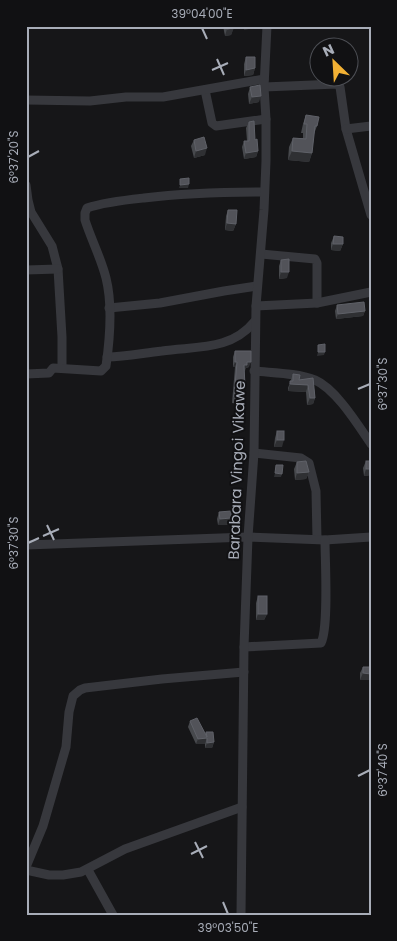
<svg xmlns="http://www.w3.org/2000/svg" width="397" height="941" font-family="Poppins,sans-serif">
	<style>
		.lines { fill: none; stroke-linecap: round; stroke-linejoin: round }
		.street { stroke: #37383d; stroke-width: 9 }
		.wall { fill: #47494d }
		.shaded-wall { fill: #2f3033 }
		.building { fill: #525359; stroke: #5f6168 }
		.ticks { fill: none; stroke: #a8adb8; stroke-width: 2 }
		.labels { text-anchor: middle; stroke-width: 4; stroke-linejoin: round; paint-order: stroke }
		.street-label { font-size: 15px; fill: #a8adb8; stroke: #111113 }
		.neatline { fill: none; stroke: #a8adb8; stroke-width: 2 }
		.ticks-label { font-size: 12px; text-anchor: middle; fill: #a8adb8 }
	</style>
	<rect width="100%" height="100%" fill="#161618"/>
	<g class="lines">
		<g class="street">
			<polyline points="264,87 337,84 340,87 346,129 371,215"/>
			<polyline points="205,90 212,123 216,126 266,119"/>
			<polyline points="26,100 90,101 126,97 163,97 264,79"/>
			<polyline points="346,129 371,126"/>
			<polyline points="26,185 28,200 31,212 52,246 58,269 62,337 62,368"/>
			<polyline points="261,254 315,259 317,263 317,303"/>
			<polyline points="26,270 58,269"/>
			<polyline points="256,306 317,303 371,292"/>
			<polyline points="109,308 160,303 224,291 257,286"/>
			<path d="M107,357C126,357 143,353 162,351C196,346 231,351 255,321"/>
			<path d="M254,371C273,373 297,373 315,380C336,389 358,425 371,444"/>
			<path d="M26,374L49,373L53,368L101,371L106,366C110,338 113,306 106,278C101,258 91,239 85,220V213L87,208C105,202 125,200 144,198C184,193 224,192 264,192"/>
			<polyline points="254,453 301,458 309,463 316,491 317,539"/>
			<polyline points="26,545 248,537 325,540 371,537"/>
			<path d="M244,647L321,643C329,627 325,561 325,540"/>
			<polyline points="26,867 43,826 66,747 69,712 73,696 80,690 85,688 162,679 244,672"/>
			<polyline points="26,870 49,875 63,875 81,872 125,849 242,807"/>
			<polyline points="88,870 113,915"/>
			<polyline points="241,915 244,647 248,537 254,453 256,306 264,210 266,161 266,119 264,87 267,26"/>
		</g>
	</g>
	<g class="wall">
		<polygon points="223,26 234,26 231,35 225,36"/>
		<polygon points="246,57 255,68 253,75 244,76 244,64"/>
		<polygon points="250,87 259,102 249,104 248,94"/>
		<polygon points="306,115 317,126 314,134 312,153 309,162 288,160 289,147 293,138 303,138 303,133 301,133 303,124"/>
		<polygon points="249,122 258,151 256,157 244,159 242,147 244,141 247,141 246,128"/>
		<polygon points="194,140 205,155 194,158 191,146"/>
		<polygon points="228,210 236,224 233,231 225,230 226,216"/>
		<polygon points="334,236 343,244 340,251 331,250 331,243"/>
		<polygon points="281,260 287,278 279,279 279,266"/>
		<polygon points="337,305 365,311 363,316 336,319 335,311"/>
		<polygon points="235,351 249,367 246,368 244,371 245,387 240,404 232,403 235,367 233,367 233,357"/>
		<polygon points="293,374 299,380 313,378 315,398 313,404 307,405 306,392 288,391 288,388"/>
		<polygon points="277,431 282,447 274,447 275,438"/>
		<polygon points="366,461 371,461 371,475 364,476 363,468"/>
		<polygon points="297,462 309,472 306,479 295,480 294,469"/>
		<polygon points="219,512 229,525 218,525 217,519"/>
		<polygon points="258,596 267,614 264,620 256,620 256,603"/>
		<polygon points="363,667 370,680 360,680 360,673"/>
		<polygon points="190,721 205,734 206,732 214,742 212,748 205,748 205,744 196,744 188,727"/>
	</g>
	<g class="shaded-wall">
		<polygon points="245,26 255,26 254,28 244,30"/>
		<polygon points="234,28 231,35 225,36 227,29"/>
		<polygon points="255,68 253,75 244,76 246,70"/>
		<polygon points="261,96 259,102 249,104 252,97"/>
		<polygon points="207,148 205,155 194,158 196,151"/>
		<polygon points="258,151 256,157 244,159 246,153"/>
		<polygon points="292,151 312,153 309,162 288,160"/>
		<polygon points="189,184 188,188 179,188 180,185"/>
		<polygon points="227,223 236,224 233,231 225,230"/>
		<polygon points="333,244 343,244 340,251 331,250"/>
		<polygon points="281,272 289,272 287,278 279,279"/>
		<polygon points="365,311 363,316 336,319 338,314"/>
		<polygon points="318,352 325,352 324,355 317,356"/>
		<polygon points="235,362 237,362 235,367 233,367"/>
		<polygon points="247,362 251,362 249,367 246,368 245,371 242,371 244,365"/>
		<polygon points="290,384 308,385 306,392 288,391"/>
		<polygon points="310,398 315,398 313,404 307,405"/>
		<polygon points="277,440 284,440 282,447 274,447"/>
		<polygon points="366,469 371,469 371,475 364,476"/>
		<polygon points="309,472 306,479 295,480 297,473"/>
		<polygon points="275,473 282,474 281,477 274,477"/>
		<polygon points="231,518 229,525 218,525 220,519"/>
		<polygon points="258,614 267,614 264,620 256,620"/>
		<polygon points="363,673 371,674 370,680 360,680"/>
		<polygon points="207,738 205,744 196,744 198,739"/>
		<polygon points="214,742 212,748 205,748 207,743"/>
	</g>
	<g class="building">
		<polygon points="227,26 234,26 234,28 227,29"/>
		<polygon points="246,57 255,57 255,68 246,70"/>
		<polygon points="260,85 261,96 252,97 250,87"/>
		<polygon points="306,115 319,117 317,126 315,126 312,153 292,151 293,138 306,139 307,124 304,124"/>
		<polygon points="254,121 255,140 257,139 258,151 246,153 244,141 249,141 249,122"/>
		<polygon points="204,137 207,148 196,151 194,140"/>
		<polygon points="189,178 189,184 180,185 180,179"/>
		<polygon points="228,210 237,210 236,224 227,223"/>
		<polygon points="334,236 343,237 343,244 333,244"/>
		<polygon points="289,259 289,272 281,272 281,260"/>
		<polygon points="364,302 365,311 338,314 337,305"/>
		<polygon points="325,344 325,352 318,352 318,345"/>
		<polygon points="235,351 251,351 251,362 247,362 247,365 244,365 245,387 244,387 242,398 234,397 237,362 235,362"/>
		<polygon points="293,374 300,375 299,380 313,378 315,398 310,398 308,385 290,384 290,381 293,381"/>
		<rect x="277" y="431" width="7" height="9"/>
		<polygon points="306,461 309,472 297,473 297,462"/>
		<rect x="366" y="461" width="5" height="8"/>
		<polygon points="276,465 283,465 282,474 275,473"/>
		<polygon points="231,511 231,518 220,519 219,512"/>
		<rect x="258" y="596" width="9" height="18"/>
		<polygon points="363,667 371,667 371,674 363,673"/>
		<polygon points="197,718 207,737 206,732 213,732 214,742 207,743 207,738 198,739 190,721"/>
	</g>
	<path class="ticks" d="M202,28L207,39M217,59L224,75M212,70L228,63M28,157L39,151M358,389L370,384M47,525L54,540M43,536L59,529M28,543L39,538M358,776L370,770M195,842L203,858M191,854L207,846M223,902L228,914"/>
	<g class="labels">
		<g class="street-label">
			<text transform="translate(237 470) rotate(-88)" y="5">Barabara Vingoi Vikawe</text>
		</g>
	</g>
	<rect width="397" height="941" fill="none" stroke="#111113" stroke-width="55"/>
	<g transform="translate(334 62) rotate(335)"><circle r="24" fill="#111113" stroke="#4d4f55"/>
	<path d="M0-4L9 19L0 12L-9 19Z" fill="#f2b134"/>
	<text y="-8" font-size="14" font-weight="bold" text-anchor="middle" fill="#a8adb8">N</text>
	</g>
	<rect x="28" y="28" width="342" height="886" class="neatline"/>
	<g class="ticks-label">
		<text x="202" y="18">39°04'00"E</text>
		<text transform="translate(14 157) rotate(-90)" y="4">6°37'20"S</text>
		<text transform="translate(383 384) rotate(-90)" y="4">6°37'30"S</text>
		<text transform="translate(14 543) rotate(-90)" y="4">6°37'30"S</text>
		<text transform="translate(383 770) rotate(-90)" y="4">6°37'40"S</text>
		<text x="228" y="932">39°03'50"E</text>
	</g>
</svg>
